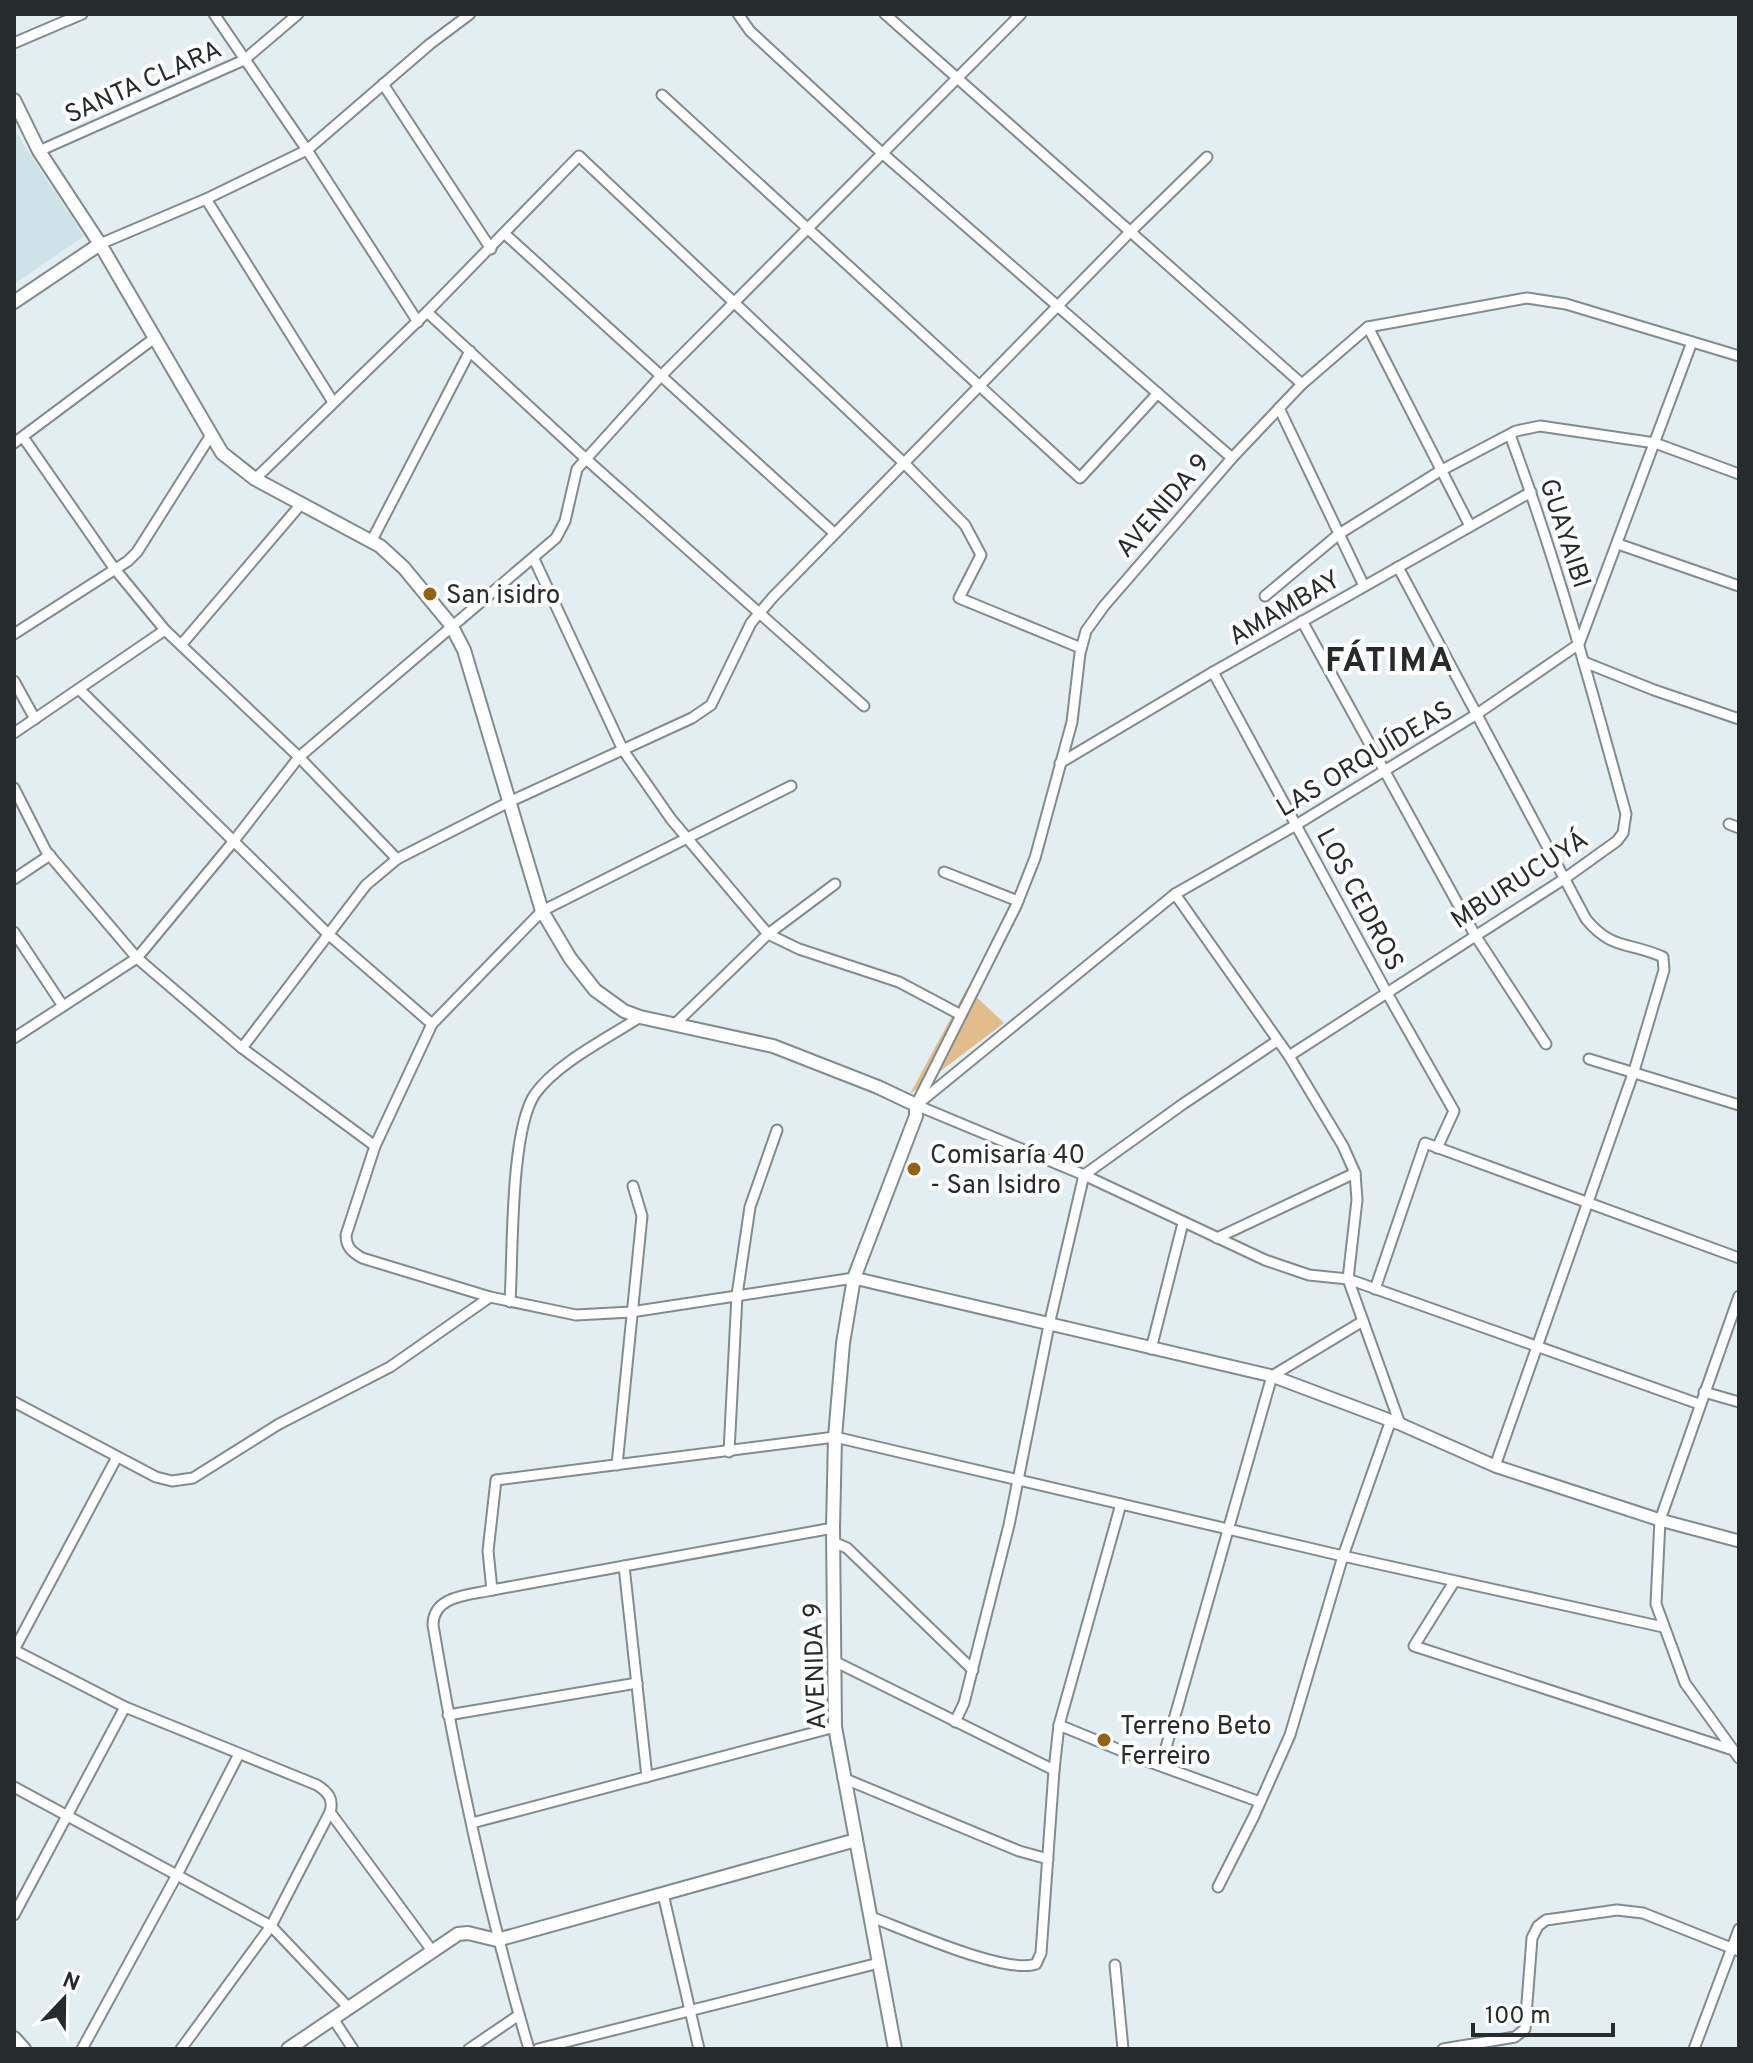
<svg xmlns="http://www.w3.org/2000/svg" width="1753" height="2063" font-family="Overpass,sans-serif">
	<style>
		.built { fill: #cee3e8 }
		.green { fill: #e2bd8b }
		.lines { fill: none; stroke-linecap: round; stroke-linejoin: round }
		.minor-casing { stroke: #818c8f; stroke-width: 13 }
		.tertiary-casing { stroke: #818c8f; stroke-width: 15 }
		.secondary-casing { stroke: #818c8f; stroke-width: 16 }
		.minor { stroke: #fff; stroke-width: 9 }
		.tertiary { stroke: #fff; stroke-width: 11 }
		.secondary { stroke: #fff; stroke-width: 12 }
		.poi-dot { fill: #926311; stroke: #fff; stroke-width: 3 }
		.labels { text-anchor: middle; stroke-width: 8; stroke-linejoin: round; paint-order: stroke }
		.street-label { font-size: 26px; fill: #262b2c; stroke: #fff }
		.poi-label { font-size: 26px; fill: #262b2c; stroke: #fff; text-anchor: start }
		.district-label { font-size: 34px; font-weight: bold; letter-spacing: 2px; fill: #262b2c; stroke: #fff }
	</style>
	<rect width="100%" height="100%" fill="#e2eef1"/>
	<polygon class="built" points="14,130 84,236 14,284"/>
	<polygon class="green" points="967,988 1004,1023 910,1094"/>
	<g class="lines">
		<g class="minor-casing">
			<g id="minor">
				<polyline points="214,14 307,150 418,322"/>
				<polyline points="738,14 750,31 882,153 1232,458"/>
				<polyline points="885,14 1302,384"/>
				<polyline points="14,43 82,14"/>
				<polyline points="383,84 491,249"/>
				<polyline points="662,95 1080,478 1158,393"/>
				<polyline points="39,151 244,60 298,14"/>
				<polyline points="206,199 333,402"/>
				<polyline points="505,234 834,533"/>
				<polyline points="100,244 206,199 307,150 430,44 470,14"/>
				<polyline points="427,312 586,459 864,706"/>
				<polyline points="1368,327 1470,526"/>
				<polyline points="1279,408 1364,586"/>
				<polyline points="23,437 114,568 165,630 299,757 397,859"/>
				<polyline points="14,443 156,337"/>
				<polyline points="255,479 427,312 579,156 905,464 965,525 981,555 959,598 1081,648"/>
				<polyline points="372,540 470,351"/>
				<polyline points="1618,544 1739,586"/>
				<polyline points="534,559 623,750 671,819 768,934 799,949 899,982 961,1015"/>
				<path d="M1398,567L1586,919C1611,950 1630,942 1663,957L1664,970L1634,1071L1495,1466"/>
				<polyline points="1265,596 1339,534 1440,471 1516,431 1540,426 1655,443 1739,474"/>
				<polyline points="1302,621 1475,935 1546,1044"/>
				<polyline points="14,634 128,561 137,552 211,435"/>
				<polyline points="181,645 302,503"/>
				<polyline points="1584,662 1654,690 1739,719"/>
				<polyline points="1213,672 1387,993 1454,1111 1437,1148"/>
				<polyline points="14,681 35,719"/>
				<polyline points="79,689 327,933 432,1024"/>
				<polyline points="14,733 165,630"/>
				<polyline points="1060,763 1213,672 1531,492"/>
				<path d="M791,786L542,911L432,1024L375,1146L346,1235C346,1247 352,1252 362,1258L490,1297L576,1315L631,1312L854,1278"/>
				<polyline points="14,788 46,851 137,958 242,1048 375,1146"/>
				<polyline points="1729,824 1739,828"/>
				<polyline points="944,872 1018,901"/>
				<polyline points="14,879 50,855"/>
				<polyline points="1175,894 1289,1056 1343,1146 1355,1173 1357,1200 1348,1279 1400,1424"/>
				<polyline points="14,932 63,1006"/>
				<polyline points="676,1023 768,934 835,884"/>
				<polyline points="14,1038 137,958 233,842 299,757 556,538 565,521 577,469 660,377 1021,14"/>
				<polyline points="242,1048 366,885 397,859 509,802 692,718 711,705 751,623 773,597 1130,232 1207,157"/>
				<path d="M1289,1056L1564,879L1617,841L1623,833L1626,814C1591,686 1556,559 1510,435"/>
				<polyline points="1589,1059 1739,1105"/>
				<polyline points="919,1103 1175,894 1296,825 1477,714 1579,644 1692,342"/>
				<polyline points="916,1105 1016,906 1035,858 1072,722 1080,653 1086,631 1104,606 1232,458 1302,384 1368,327 1527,298 1566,304 1739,356"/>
				<polyline points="916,1105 1084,1175 1265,1260 1309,1275 1348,1279 1699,1404"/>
				<polyline points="1217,1238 1355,1173"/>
				<polyline points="1375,1289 1425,1143 1739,1258"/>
				<polyline points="1739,1296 1660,1520 1656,1604 1685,1683 1739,1758"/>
				<path d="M510,1302C513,1254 510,1131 535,1094C557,1063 608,1038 640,1017"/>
				<polyline points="1151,1349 1183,1223"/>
				<polyline points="1704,1392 1739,1402"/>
				<polyline points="14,1402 156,1477 172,1481 193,1478 279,1424 390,1367 490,1297"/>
				<polyline points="729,1452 737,1295 750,1207 777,1130"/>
				<polyline points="617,1465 642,1216 633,1186"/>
				<polyline points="833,1542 847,1548 973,1670"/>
				<polyline points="624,1566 647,1777"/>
				<polyline points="1454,1582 1414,1646 1733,1750"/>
				<polyline points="492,1590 488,1551 496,1480 835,1437 1343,1556 1663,1627"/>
				<path d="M14,1650L125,1707L317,1785C328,1792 334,1799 330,1812L271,1926L181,2049"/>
				<polyline points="14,1650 117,1457"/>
				<polyline points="834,1661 1054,1770"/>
				<polyline points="448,1715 637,1683"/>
				<polyline points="955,1722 964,1703 1009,1525 1049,1325 1084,1175 1183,1104 1277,1041"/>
				<polyline points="1059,1725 1144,1760 1260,1802"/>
				<polyline points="1161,1765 1272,1376 1363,1321"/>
				<polyline points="843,1778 1019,1851 1048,1859"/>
				<polyline points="14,1787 271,1926 349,2008"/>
				<polyline points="330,1812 433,1952"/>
				<polyline points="472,1823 835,1727"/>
				<polyline points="1218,1887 1254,1816 1290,1735 1343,1556 1391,1420"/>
				<polyline points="663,1894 699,2049"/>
				<polyline points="14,1915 125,1707"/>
				<path d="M871,1917C904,1929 1006,1975 1036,1964L1041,1953L1054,1770L1059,1725L1121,1504"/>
				<polyline points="1115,1965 1123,2049"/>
				<polyline points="334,2020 353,2049"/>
				<polyline points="82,2049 178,1873 239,1754"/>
				<polyline points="469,2049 519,2015"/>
				<path d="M529,2049C488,1910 457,1769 433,1625C433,1595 470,1595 492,1590L833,1528"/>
				<polyline points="538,2049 879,1963"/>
				<polyline points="1443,2049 1515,2037 1525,2029 1532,1938 1538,1926 1546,1920 1617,1910 1643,1913 1739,1951"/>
				<polyline points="1694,2049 1739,1929"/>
			</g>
		</g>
		<g class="tertiary-casing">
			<polyline id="tertiary" points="854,1278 1272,1376 1400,1424 1495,1466 1660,1520 1739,1541"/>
		</g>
		<g class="secondary-casing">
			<g id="secondary">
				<polyline points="14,100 39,151 100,244 222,453 255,479 380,546 404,568 451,625 464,650 542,911 570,958 595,990 624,1011 640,1017 773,1046 878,1087 916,1105 916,1116 854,1278 843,1343 835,1437 833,1528 835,1727 895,2049"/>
				<polyline points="14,302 100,244"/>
				<polyline points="14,2038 24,2049"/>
				<polyline points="288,2049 458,1934 468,1933 497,1940 856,1840"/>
			</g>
		</g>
		<use href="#minor" class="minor"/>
		<use href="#tertiary" class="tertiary"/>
		<use href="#secondary" class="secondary"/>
	</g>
	<g class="poi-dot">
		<circle cx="430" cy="594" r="8"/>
		<circle cx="914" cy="1169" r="8"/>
		<circle cx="1104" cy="1740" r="8"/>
	</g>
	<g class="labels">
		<g class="street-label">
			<text transform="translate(143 81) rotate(-24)" y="9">SANTA CLARA</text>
			<text transform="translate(1162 505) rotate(-49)" y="9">AVENIDA 9</text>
			<text transform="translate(1566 533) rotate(72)" y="9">GUAYAIBI</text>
			<text transform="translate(1284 607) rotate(-30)" y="9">AMAMBAY</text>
			<text transform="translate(1364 758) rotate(-31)" y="9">LAS ORQUÍDEAS</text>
			<text transform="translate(1519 879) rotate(-33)" y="9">MBURUCUYÁ</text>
			<text transform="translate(1361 899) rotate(62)" y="9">LOS CEDROS</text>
			<text transform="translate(814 1666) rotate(-92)" y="9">AVENIDA 9</text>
		</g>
		<g class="poi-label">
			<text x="446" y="603">San isidro</text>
			<text x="930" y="1163">Comisaría 40<tspan x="930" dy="30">- San Isidro</tspan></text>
			<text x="1120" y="1734">Terreno Beto<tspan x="1120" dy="30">Ferreiro</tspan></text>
		</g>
		<g class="district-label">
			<text x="1390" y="671">FÁTIMA</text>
		</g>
	</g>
	<rect width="1753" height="2063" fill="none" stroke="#262b2c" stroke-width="32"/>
	<g transform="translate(64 1999) rotate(22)" stroke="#ffffff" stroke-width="6" paint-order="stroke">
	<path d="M0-6L14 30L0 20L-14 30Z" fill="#262b2c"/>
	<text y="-12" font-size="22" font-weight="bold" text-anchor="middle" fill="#262b2c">N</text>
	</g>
	<path d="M1473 2023v12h140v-12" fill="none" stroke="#262b2c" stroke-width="4"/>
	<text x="1485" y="2023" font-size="24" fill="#262b2c" stroke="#ffffff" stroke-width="6" paint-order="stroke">100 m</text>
</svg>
